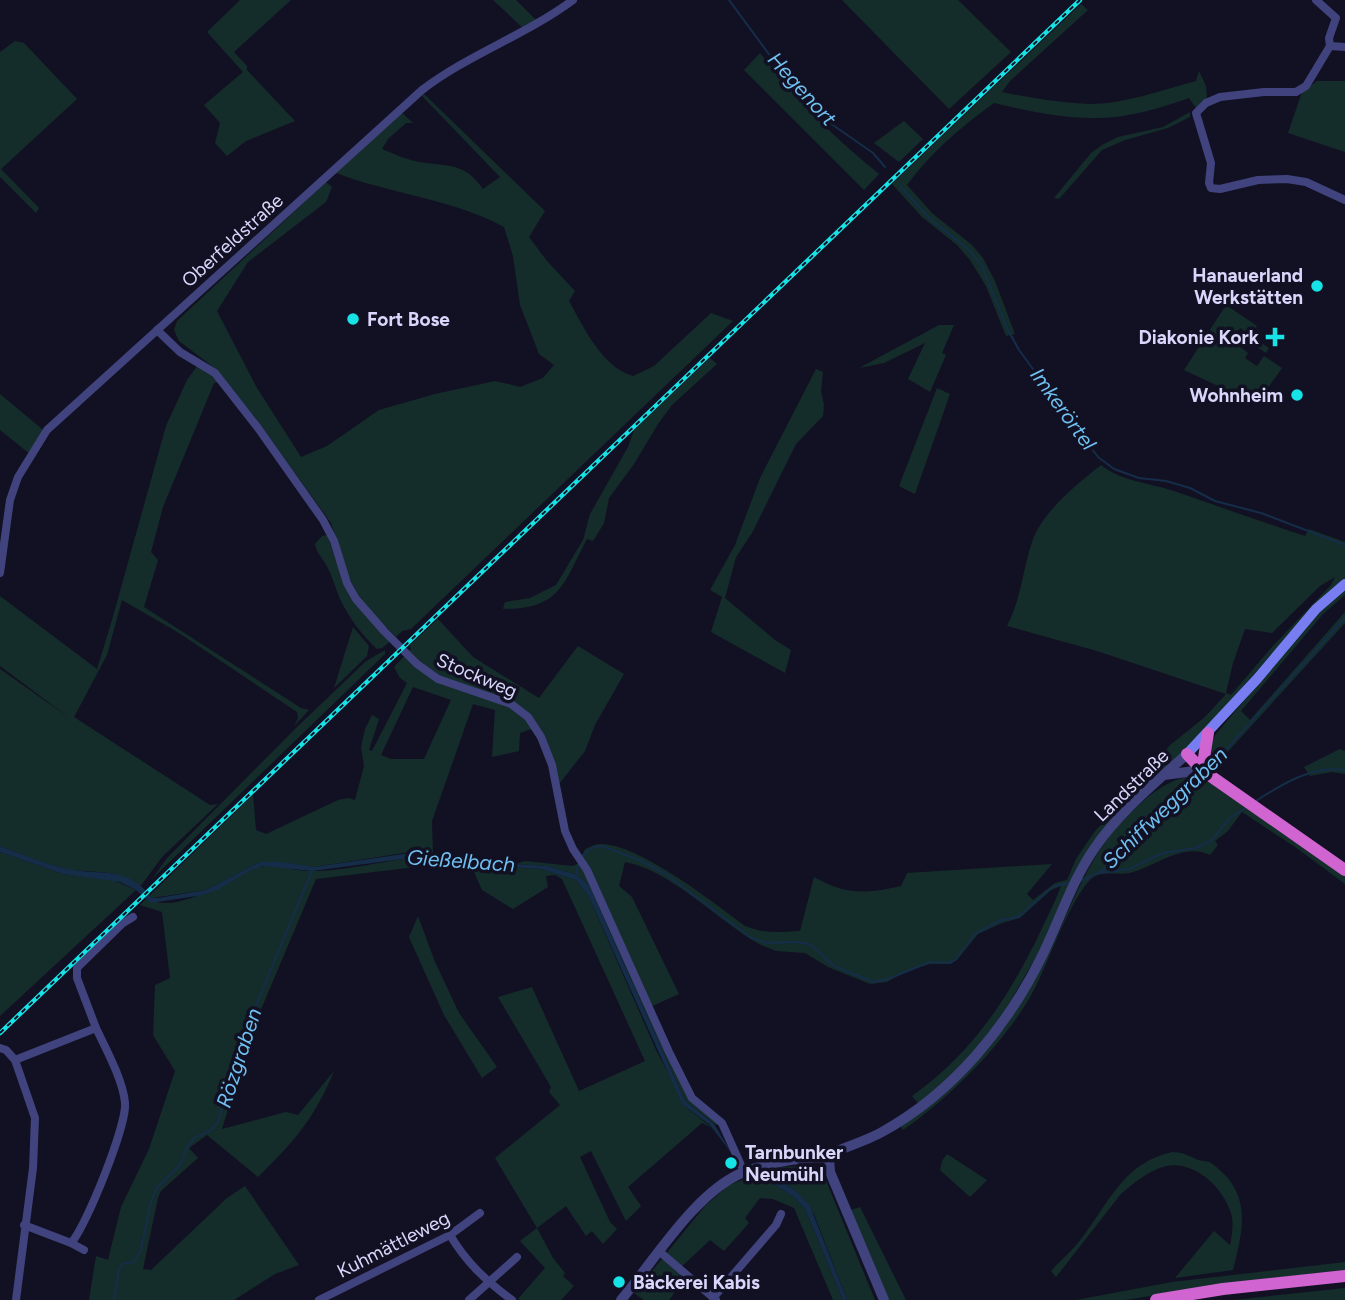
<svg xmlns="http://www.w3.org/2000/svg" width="1345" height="1300" font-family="Figtree,sans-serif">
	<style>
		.green { fill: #142d2a; fill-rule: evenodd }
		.water { fill: #152d49 }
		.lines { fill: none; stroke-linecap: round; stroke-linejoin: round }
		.stream { stroke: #152d49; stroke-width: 2 }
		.minor { stroke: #40437e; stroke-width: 8 }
		.tertiary { stroke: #40437e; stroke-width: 10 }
		.secondary { stroke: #787ef1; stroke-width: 10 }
		.trunk { stroke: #d064d0; stroke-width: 12 }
		.rail-casing { stroke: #17e3e7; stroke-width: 4.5 }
		.rail { stroke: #121123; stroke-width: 2; stroke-dasharray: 5; stroke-linecap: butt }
		.poi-dot { fill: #17e3e7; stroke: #121123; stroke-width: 2.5 }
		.labels { text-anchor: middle; stroke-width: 7; stroke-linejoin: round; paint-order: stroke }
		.street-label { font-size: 19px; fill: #d8d7fb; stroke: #121123 }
		.poi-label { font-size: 19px; font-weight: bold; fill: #d8d7fb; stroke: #121123; text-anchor: end }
		.water-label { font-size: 21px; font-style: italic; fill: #6fbff1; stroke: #121123 }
	</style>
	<rect width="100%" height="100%" fill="#121123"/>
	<g class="green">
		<polygon points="240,0 291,0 234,52 247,66 247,70 295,121 246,141 227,156 215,143 220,123 204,105 243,72 207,32"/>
		<polygon points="493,0 516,0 537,21 523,28"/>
		<polygon points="842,0 958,0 1011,52 949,109"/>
		<path d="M1081,4L1088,10L1010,81L1002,92C1031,98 1060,103 1089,104C1125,104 1162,90 1196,81L1199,71L1206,86L1207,99L1196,108L1189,98C1161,108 1128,118 1098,118C1063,119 1028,111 994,103C961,127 931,152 907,185L932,213L972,245L983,258L995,281L1015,334L1006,336L986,286L970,260L957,245L922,217L892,184Z"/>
		<polygon points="15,41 24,43 77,99 1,169 39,208 36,213 0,177 0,52"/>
		<path d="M760,53C795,99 834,138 879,174L864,190L744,70Z"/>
		<polygon points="1317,81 1345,81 1345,152 1288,133 1302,92"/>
		<path d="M424,94L545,211L529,237L547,261L575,291L569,301C584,328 602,367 633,376L654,366L711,313L733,321L411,629L402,631L396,637L363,604L346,571L331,523L256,419L217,370L179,341L174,330L177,321L326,182L332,187L326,202L248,262L217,311L257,388L301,457L327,446L379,410L435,394L495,381L520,387L543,378L554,365L539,354L520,305L513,256L504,227C453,199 391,194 336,173L401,112L413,123H406L388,139L382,149C394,154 407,160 419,162C450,167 464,162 483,189L500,177L422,96Z"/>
		<polygon points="1190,112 1190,117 1168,128 1125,140 1102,150 1059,199 1054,198 1091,153 1102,145 1118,137 1163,127"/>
		<polygon points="904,121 923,139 899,162 874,143"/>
		<polygon points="1226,305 1257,326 1251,336 1269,348 1266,353 1246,340 1249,334 1240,328 1231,340 1248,353 1245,358 1257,366 1264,356 1282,368 1256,405 1239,393 1235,394 1184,370"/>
		<polygon points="939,325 954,325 942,353 946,355 930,392 908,379 925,343 884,363 859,368"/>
		<path d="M710,358L717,364L672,405L658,424L634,464L609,498L604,523L593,541L587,539C563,584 561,609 503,609L505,602L530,598L556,585L583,540L590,514L628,447L634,430Z"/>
		<path d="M197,366L212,375L219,382L214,383L163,507L151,552L158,560L144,607L301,708L309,710L294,726L298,718L297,712L179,633L122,600L107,655L74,717L210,805L218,804L162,857L140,887C113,866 97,875 67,869C44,864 22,854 0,846V669L71,719L0,666V596L97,669L112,620L166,426L187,380Z"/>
		<polygon points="816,369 823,372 821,391 824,405 823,416 796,444 752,533 736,557 725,598 775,640 791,650 785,673 711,632 722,597 710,590 735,545 760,478"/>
		<polygon points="937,388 950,394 915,494 899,486"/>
		<polygon points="0,394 42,429 42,435 30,454 0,430"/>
		<path d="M1101,465C1122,482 1152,483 1177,492C1220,507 1262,522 1305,536L1309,529L1345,542V579L1309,612L1201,734L1119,812L998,1023L963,1064L930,1095L918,1103L912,1096C973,1053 1012,993 1043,926C1049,913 1056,900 1061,886L1051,890L1020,918L1002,923L978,934L957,960L951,964H930L906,971L887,982L870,984L828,967L805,953L776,951L759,944C718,921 671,870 625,862L619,886L632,897L679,994L648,1008L665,1050L690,1101L718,1124L716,1125L685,1101L608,928L586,882L574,874L547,866L516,864L525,861L573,866L579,863L585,849C590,847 595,844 600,844C638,843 714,903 745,926C764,934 780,932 800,931L814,877C846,895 866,894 901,886L907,873L1052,864L1027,894L1033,900L1055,883L1067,880L1076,859L1095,831L1153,770L1169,746L1205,717L1226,694L1097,651L1007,626C1022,596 1022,572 1032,542C1042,512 1077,484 1101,465ZM1335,577L1331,585L1271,648L1231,695L1226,693L1233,663L1245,629L1272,633L1320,586Z"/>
		<path d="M327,535L341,574L392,640L382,648L377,649C362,635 349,618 340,599C335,587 332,574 325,563C321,556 316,552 315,544L322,536Z"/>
		<path d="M1345,589V595L1323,614L1241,711L1250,720L1345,612V623L1212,769C1206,757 1208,746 1216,734L1319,611Z"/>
		<path d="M438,619L473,657L539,698L578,646L624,674L595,725L585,751L559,784L537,727L520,733L519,751L492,757L495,710L473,704L432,821L433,855L410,852L314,867L260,862L206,890L152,898L150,895L253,795L256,830L266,834L338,800L348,798L355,800L364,766L361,747L365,729L372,715L379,719L369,750L372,751L407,683L400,678L394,667L411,649L410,645ZM413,687L451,700L424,759H391L381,755Z"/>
		<polygon points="353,627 369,646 367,656 334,688"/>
		<polygon points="385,650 385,654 152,879 167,858 294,730 365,662"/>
		<polygon points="1340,749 1345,751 1345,774 1332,772 1310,776 1304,767"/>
		<path d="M1193,776L1210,781L1345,874V884L1298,849L1242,812L1228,831L1215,841L1218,845L1210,855C1182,842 1156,867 1129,873C1115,876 1100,869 1089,881C1069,903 1050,958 1036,986C1009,1039 951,1097 903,1130L899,1125C914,1115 930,1107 943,1095C978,1063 1009,1024 1033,983C1072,918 1080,855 1142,802C1158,788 1172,779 1193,776Z"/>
		<polygon points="0,852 63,874 113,880 136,890 0,1016"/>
		<path d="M410,858L472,865L541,869L576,880L589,897L656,1050L686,1107L712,1128L702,1123L628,1187L641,1206L626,1221L591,1151L580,1157L610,1222L617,1229L603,1244L592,1231L586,1236L566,1206L537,1228L553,1258L565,1273L563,1276L574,1286L561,1300H520L518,1299L545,1268L520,1241L537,1228L495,1158L560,1105L549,1092L551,1087L498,997L532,987L579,1091L645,1061L562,879L555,875L546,876L548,887L513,909L482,890L474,872H465L463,867H416L316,879L254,1026L222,1129L286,1112L298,1115L334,1071C315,1118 293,1143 258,1177L207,1135L189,1148L198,1158L161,1191L158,1198L143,1269L151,1270L227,1198L245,1186L299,1265L275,1274L234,1300H89L96,1256L108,1260L121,1207L149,1149L175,1071L153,1035L155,985L170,978L162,912L140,905L146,899C181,915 225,879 256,868C274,862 291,871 309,871C337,872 380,862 410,858Z"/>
		<polygon points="418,916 435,962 459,1013 497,1067 482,1078 444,1015 409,937"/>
		<path d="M1172,1152C1183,1152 1189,1156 1198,1160C1202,1161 1205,1161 1209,1162C1215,1165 1221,1171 1226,1176C1251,1204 1241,1237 1233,1270L1175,1278L1214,1231L1230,1245C1232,1235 1234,1223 1231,1213C1223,1187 1194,1160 1166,1166C1149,1170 1132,1184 1120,1195L1056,1277L1051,1271C1061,1260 1072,1251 1081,1239C1109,1203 1123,1163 1172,1152Z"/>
		<polygon points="947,1154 987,1180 970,1197 940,1170 942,1161"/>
		<polygon points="814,1166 825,1178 875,1300 847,1300 814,1214 795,1190 765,1171 776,1167"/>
		<polygon points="758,1174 794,1197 805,1209 843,1300 833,1300 794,1208 773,1199 760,1198 745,1218 749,1223 724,1251 710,1240 679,1269 687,1276 669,1300 644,1300 634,1293 705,1206 729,1185"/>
		<polygon points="860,1207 906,1300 889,1300 851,1210"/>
		<polygon points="1345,1262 1345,1270 1231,1283 1125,1300 1076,1300 1172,1282"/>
		<polygon points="1345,1288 1345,1300 1234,1300"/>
	</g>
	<g class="water">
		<path d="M0,846C22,854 45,864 68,869C102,876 127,865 152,898H158L206,890L260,862H281L314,867L417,852L471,861L547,866L574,874L586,882L592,892L685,1101L714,1124L732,1154L710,1125L682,1104L589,897L576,880L541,869L472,865L410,858L312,871L263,866L249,871L219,889L203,895L151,903L136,890L120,882L63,874L0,852Z"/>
		<polygon points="765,1171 795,1190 810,1206 847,1300 843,1300 805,1209 794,1197 758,1174"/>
	</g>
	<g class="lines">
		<g class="stream">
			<polyline points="729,0 774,61 813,100 830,123 873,153 885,167"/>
			<polyline points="900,186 929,218 970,251 982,266 1007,328 1019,350 1098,457 1114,469 1139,478 1166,481 1190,488 1215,501 1261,513 1345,545"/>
			<polyline points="1209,768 1345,618"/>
			<path d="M1256,801C1282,784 1313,765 1345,770"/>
			<polyline points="583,855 593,847 602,846 639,860 664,873 750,937 767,943 795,942 810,944 834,966 873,982 888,979 930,962 948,963 955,960 975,934 1001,920 1018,917 1049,890 1055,886 1070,883"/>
			<polyline points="1099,873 1129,869 1163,853 1196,848 1211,841 1230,818 1246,808"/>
			<polyline points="576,876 578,865"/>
			<path d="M1082,880C1123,867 1149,820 1177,792C1184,785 1192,780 1199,775"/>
			<polyline points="114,1300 119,1270 122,1264 134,1262 141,1250 151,1201 157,1188 180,1165 185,1151 194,1138 211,1130 218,1122 234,1065 254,1010 312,871"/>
		</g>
		<g class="minor">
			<polyline points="1316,0 1336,18 1329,38 1330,46"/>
			<polyline points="1345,47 1330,46 1306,86 1296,92 1264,92 1220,97 1206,103 1196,113 1211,163 1209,183 1211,188 1220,189 1258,180 1287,179 1306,182 1345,200"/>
			<polyline points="157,330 180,352 215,373 258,428 323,520 334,541 347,583 356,599 384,631 417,664 438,679 511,704 528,717 541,737 552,765 565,831 573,849 587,870 669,1052 692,1098 722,1123 744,1172"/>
			<path d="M0,573L10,500L18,477L47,430L422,90C469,54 526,35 573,0"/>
			<polyline points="0,1048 6,1050 15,1060 35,1118 33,1168 16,1300"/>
			<polyline points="15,1060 96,1028 77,978 77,968 123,923 133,917"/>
			<path d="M24,1225L71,1243C86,1227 127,1125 125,1103C123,1080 106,1049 96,1028"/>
			<path d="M450,1235C466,1262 486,1281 512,1300"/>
			<polyline points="71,1243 84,1250"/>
			<polyline points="660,1252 716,1300"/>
			<polyline points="713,1298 776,1225 781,1214"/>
			<polyline points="319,1300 450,1235 480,1213"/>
			<polyline points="469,1300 517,1257"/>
		</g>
		<g class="tertiary">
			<polyline points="1164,775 1202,770"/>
			<polyline points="829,1158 830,1172 884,1300"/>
			<path d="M621,1300C654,1261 696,1191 744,1172C758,1166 775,1163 791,1160C803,1159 816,1156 829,1158L832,1153C848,1146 866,1141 882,1132C953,1093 1008,1026 1043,954C1060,919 1072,881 1094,849C1119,812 1154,784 1187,754"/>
		</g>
		<polyline class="secondary" points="1187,754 1257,679 1316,609 1345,584"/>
		<g class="trunk">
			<polyline points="1187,754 1202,770 1345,870"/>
			<polyline points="1202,770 1208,733"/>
			<polyline points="1156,1300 1223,1289 1345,1276"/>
		</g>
		<g class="rail-casing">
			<polyline id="rail" points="0,1033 1080,0"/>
		</g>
		<use href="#rail" class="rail"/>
	</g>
	<g class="poi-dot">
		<circle cx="1317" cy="286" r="7"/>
		<circle cx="353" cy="319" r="7"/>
		<path d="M1271.5 326.5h7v7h7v7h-7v7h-7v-7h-7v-7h7z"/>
		<circle cx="1297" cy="395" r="7"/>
		<circle cx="731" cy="1163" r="7"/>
		<circle cx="619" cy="1282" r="7"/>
	</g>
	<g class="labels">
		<g class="street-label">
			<text transform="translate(232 240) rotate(-42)" y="7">Oberfeldstraße</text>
			<text transform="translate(477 675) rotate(23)" y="7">Stockweg</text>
			<text transform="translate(1131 785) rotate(-44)" y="7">Landstraße</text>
			<text transform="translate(393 1244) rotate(-27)" y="7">Kuhmättleweg</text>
		</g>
		<g class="poi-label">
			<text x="1303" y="282">Hanauerland<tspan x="1303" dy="22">Werkstätten</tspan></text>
			<text x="367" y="326" text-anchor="start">Fort Bose</text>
			<text x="1259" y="344">Diakonie Kork</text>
			<text x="1283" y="402">Wohnheim</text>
			<text x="745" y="1159" text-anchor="start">Tarnbunker<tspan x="745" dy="22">Neumühl</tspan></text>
			<text x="633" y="1289" text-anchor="start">Bäckerei Kabis</text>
		</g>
		<g class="water-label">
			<text transform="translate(802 89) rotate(48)" y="7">Hegenort</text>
			<text transform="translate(1063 409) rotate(54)" y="7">Imkerörtel</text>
			<text transform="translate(1165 808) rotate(-44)" y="7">Schiffweggraben</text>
			<text transform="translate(461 861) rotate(4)" y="7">Gießelbach</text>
			<text transform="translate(239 1058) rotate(-72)" y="7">Rözgraben</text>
		</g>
	</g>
</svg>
